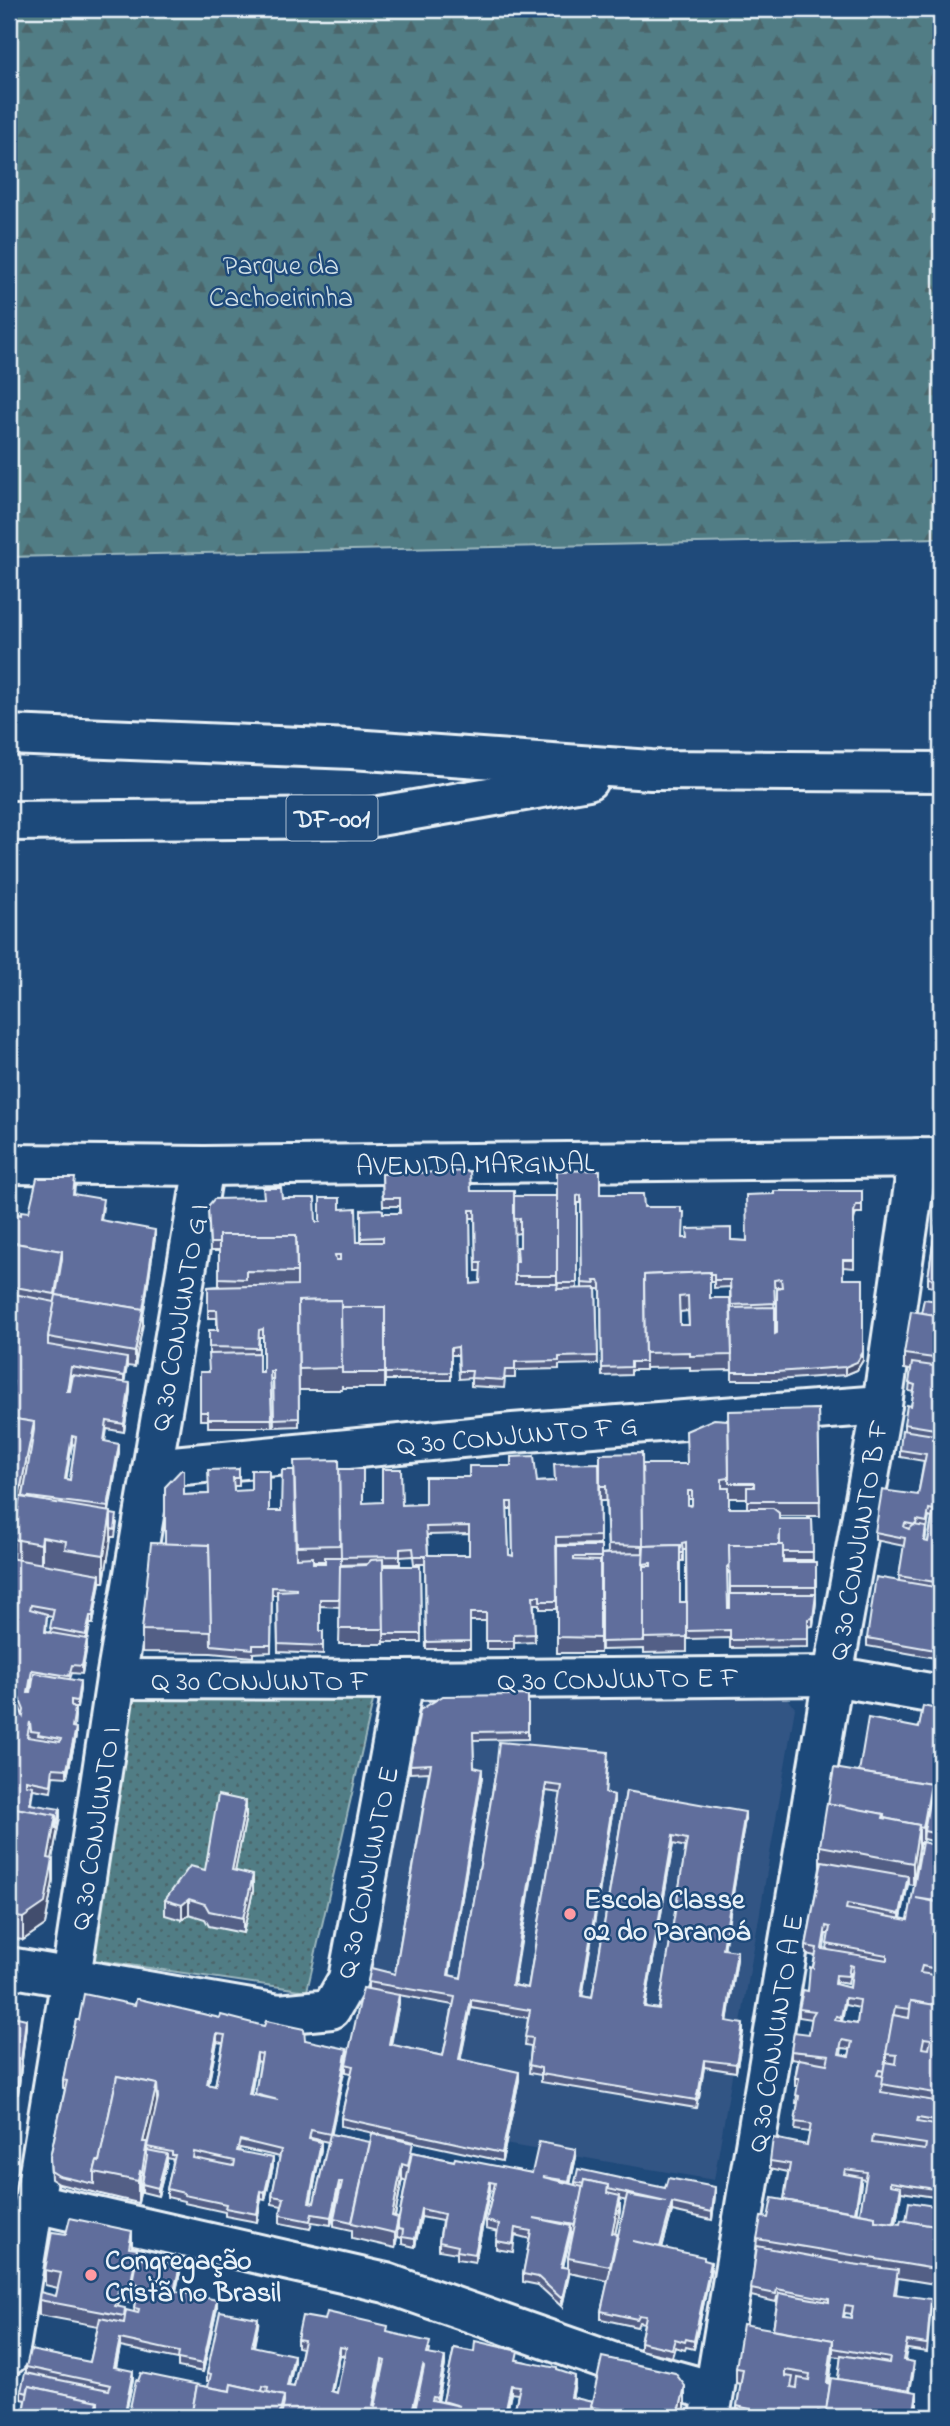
<svg xmlns="http://www.w3.org/2000/svg" width="950" height="2426" font-family="'Indie Flower',sans-serif">
	<style>
		.built { fill: #325584 }
		.forest { fill: url(#forest-firs); stroke: #9cb7be; stroke-width: 2 }
		.park { fill: url(#park-dots); stroke: #9cb7be; stroke-width: 2 }
		.lines { fill: none; stroke-linecap: round; stroke-linejoin: round }
		.minor-casing { stroke: #e8f1f8; stroke-width: 44 }
		.major-casing { stroke: #e8f1f8; stroke-width: 44 }
		.minor { stroke: #1f4a7a; stroke-width: 38 }
		.major { stroke: #1f4a7a; stroke-width: 38 }
		.wall { fill: #535f86; stroke: #e8f1f8; stroke-width: 2; fill-rule: evenodd }
		.shaded-wall { fill: #434d6d; stroke: #e8f1f8; stroke-width: 2 }
		.building { fill: #606e9c; stroke: #e8f1f8; stroke-width: 2; fill-rule: evenodd }
		.poi-dot { fill: #ff9aa2; stroke: #1f4a7a; stroke-width: 2.5 }
		.labels { text-anchor: middle; stroke-width: 5; stroke-linejoin: round; paint-order: stroke }
		.shield { fill: #1f4a7a; stroke: #acbfd2; stroke-width: 2 }
		.shield-label { font-size: 26px; font-weight: bold; fill: #e8f1f8 }
		.park-label { font-size: 28px; fill: #d1e0e7; stroke: #1f4a7a }
		.street-label { font-size: 28px; fill: #e8f1f8; stroke: #1f4a7a }
		.poi-label { font-size: 28px; font-weight: bold; fill: #e8f1f8; stroke: #1f4a7a; text-anchor: start }
	</style>
	<defs>
		<pattern id="forest-firs" width="22" height="20" patternUnits="userSpaceOnUse" patternTransform="scale(1.75)"><rect width="22" height="20" fill="#517d85"/><path d="M5 1l3.5 6h-7zM16 11l3.5 6h-7z" fill="#4c656a"/></pattern>
		<pattern id="park-dots" width="8" height="8" patternUnits="userSpaceOnUse" patternTransform="scale(1.75)"><rect width="8" height="8" fill="#517d85"/><path d="M2 2h.1M6 6h.1" fill="none" stroke="#4c656a" stroke-width="1.8" stroke-linecap="round"/></pattern>
	</defs>
	<rect width="100%" height="100%" fill="#1f4a7a"/>
	<filter id="ink" filterUnits="userSpaceOnUse"><feTurbulence type="fractalNoise" baseFrequency=".0143" numOctaves="2"/><feDisplacementMap in="SourceGraphic" scale="14" xChannelSelector="R" yChannelSelector="G"/><feConvolveMatrix kernelMatrix="1 2 1 2 8 2 1 2 1" color-interpolation-filters="sRGB"/></filter>
	<g filter="url(#ink)">
		<polygon class="built" points="445,1683 780,1687 795,1708 714,2180 346,2117 415,1711"/>
		<polygon class="forest" points="9,9 941,9 941,538 9,557"/>
		<polygon class="park" points="124,1675 376,1688 307,1991 81,1958"/>
		<g class="lines">
			<g class="minor-casing">
				<g id="minor">
					<polyline points="9,1164 204,1166 941,1158"/>
					<polyline points="153,1468 513,1433 882,1405"/>
					<polyline points="116,1679 404,1680 833,1676 941,1695"/>
					<polyline points="9,1967 279,2014 331,2009 348,1979 404,1680"/>
					<polyline points="35,2203 386,2283 623,2366 714,2391"/>
					<polyline points="9,2355 71,1977 116,1679 204,1166"/>
					<polyline points="710,2417 833,1676 882,1405 918,1158"/>
				</g>
			</g>
			<g class="major-casing">
				<g id="major">
					<polyline points="9,735 352,749 651,770 941,772"/>
					<polyline points="9,821 368,818 588,780"/>
				</g>
			</g>
			<use href="#minor" class="minor"/>
			<use href="#major" class="major"/>
		</g>
		<g class="wall">
			<path d="M382,1174L471,1191L514,1196H557L600,1194L644,1207L684,1238L731,1240L747,1241L862,1191V1213H856L854,1220V1268L843,1267V1279L863,1360L857,1370L845,1375L776,1380H732V1370L690,1371V1367L645,1368V1364V1370H631V1375L602,1376L601,1292L599,1289H596L598,1364L559,1365V1369L515,1370V1378H505L504,1388L471,1386V1378L459,1379L458,1355H451V1380H385V1351V1388H342V1385V1390H299L298,1318L299,1426L274,1427L273,1379H270L272,1427H208V1420H200V1372H209V1330H217V1318H208V1287L219,1286V1251H210L208,1206L282,1198L316,1222H320L340,1209L357,1242H361V1210L383,1213H400V1206H383ZM577,1203H581L582,1289H577ZM470,1218H475L476,1271H481L480,1283L471,1284ZM520,1233V1247H517V1261L515,1276L514,1234ZM710,1282H714V1288L730,1287V1298H710ZM774,1287H781L777,1333L775,1334ZM688,1311L689,1325H680V1312ZM259,1337H263V1372H259Z"/>
			<path d="M75,1186L74,1195L103,1207L101,1220L155,1238L135,1367L127,1366L124,1382L130,1391L124,1432L107,1429L105,1442L119,1452L109,1512L117,1523L115,1537H111L104,1582H100L93,1624H90L82,1674L72,1673L70,1679L80,1689L77,1708H75V1717L74,1728L76,1736L67,1777L53,1776L51,1792L33,1789L31,1804L60,1817L52,1859L53,1881L45,1925L23,1940L9,1938V1558L13,1559L14,1536L10,1535L9,1545V1406L11,1390L9,1389V1212L21,1215L29,1212ZM71,1375H73L70,1391H68ZM72,1444L75,1445L70,1480L66,1479ZM47,1616L53,1617L50,1633L46,1632ZM32,1678H33L31,1693H29Z"/>
			<path d="M941,1190V1659L867,1646V1638L899,1580L904,1546L875,1540V1532L918,1495L924,1461L900,1457V1450L904,1430V1424L911,1406L914,1392L909,1391L911,1370L904,1369V1354L921,1313L938,1301L940,1288L928,1286V1278ZM929,1517L932,1518L928,1542H925Z"/>
			<path d="M818,1409L820,1516H779V1519H812L813,1560H783V1562H816V1602L813,1626L808,1627V1647L730,1648V1638L687,1639V1652L644,1653V1649L601,1650L600,1572V1653H557V1609H540V1604H534L535,1642L514,1643V1649H486V1621H470V1649H426L425,1564H414L413,1556L400,1557V1564H383V1566H420L421,1642H384V1626V1644H339L340,1607L320,1606V1631H323V1654L278,1652L277,1595H272L271,1652L253,1653V1657L211,1653L142,1652V1630L165,1544L184,1495L209,1494L239,1469V1486H234V1491L269,1511H281L339,1469L363,1503L402,1505L425,1504L537,1482L555,1481L599,1463L600,1544L556,1545L557,1546L601,1554L608,1553L606,1501H600V1454L642,1464H687L728,1420ZM729,1498H747V1508H729ZM688,1499H692V1505H688ZM507,1509H512L513,1556L509,1555ZM469,1534V1555H428L427,1535ZM683,1550H686V1602H680V1561H683ZM313,1561H325V1563H313ZM367,1564L366,1565L341,1566V1565ZM730,1571V1608H728L727,1574Z"/>
			<path d="M528,1695V1739L473,1740L474,1767L482,1777L449,1975L461,1978L496,1770L608,1759L605,1793L614,1802L582,1996L592,1998L626,1791L745,1819L724,1949L737,1959L727,2021L743,2032L736,2072L704,2067L699,2098H698L696,2108L541,2082V2075L529,2073L531,2046L525,2045L528,2018L471,2008L460,2059L519,2080L502,2161L341,2126V2118L351,2073L346,2072V2064L368,1989V1982L395,1974L429,1772L410,1773V1765ZM546,1791L561,1793L528,1988L514,1985ZM673,1844L686,1847L659,2009L645,2007ZM399,1995L453,2005L443,2056L391,2045L399,2003Z"/>
			<path d="M941,1710V2198L901,2192L896,2224H900L906,2221L941,2207V2285L898,2278L896,2294L931,2307L927,2352L907,2349L905,2360L914,2370L910,2391L917,2414V2417H737V2406L741,2384L736,2383V2368L773,2329L778,2297H777L776,2302L751,2296L757,2239L768,2218L784,2200L788,2172L770,2168V2161L807,2145L810,2132L795,2130L798,2103H796L798,2086H795V2078L798,2060L791,2059V2051L809,2034L812,2019L799,2017V2009L808,1991L815,1956L806,1954V1946L820,1868V1846L828,1804L859,1772ZM924,1839L940,1843L939,1846L923,1843ZM919,1843H922L908,1920L901,1918L908,1884L913,1885ZM826,1934H829L827,1950L824,1949ZM850,1973L852,1974L850,1988L836,1985V1982L848,1984ZM845,2005L859,2008L857,2024L842,2022ZM842,2048L851,2049L849,2056L841,2054ZM861,2179L866,2180L860,2213L856,2212ZM845,2313L852,2314L851,2318L844,2317ZM833,2356L841,2357L838,2379L830,2384L829,2383Z"/>
			<polygon points="246,1816 235,1871 253,1891 243,1933 209,1926 205,1919 189,1914 182,1920 165,1915 165,1900 205,1870"/>
			<polygon points="9,1993 17,2002 14,2017 26,2026 18,2094 16,2094 9,2137"/>
			<path d="M76,2020L305,2040L347,2057L331,2134L454,2161L532,2173L576,2157L570,2184L575,2185V2182L665,2188L715,2195L712,2220L672,2211L662,2248L704,2260L711,2269L694,2349L686,2347L685,2350L675,2347L672,2357L640,2350V2342L644,2323L639,2322L637,2327L601,2319V2311L608,2281L569,2273L562,2307L538,2285L523,2282V2274L530,2239L515,2235L513,2252L496,2249V2241L498,2232L486,2229V2221L493,2191L490,2190L475,2262L457,2259V2253L439,2250V2242L442,2221L421,2217L415,2247L402,2244V2238L397,2237L395,2248L352,2238V2230L334,2226V2218L340,2190L331,2225L312,2222L310,2229L280,2223V2215L282,2206L272,2204V2196L280,2157L240,2148L239,2151L273,2166L265,2200L261,2199L257,2222L225,2216V2212L184,2203V2201L167,2197V2189L173,2163L172,2159L167,2158V2162L158,2196L142,2192V2193H140L138,2203L59,2184L51,2179L50,2157L65,2089L63,2088V2080ZM217,2042L223,2043L215,2086L208,2085ZM257,2061L260,2062L255,2095H251ZM311,2138L328,2142L314,2203L311,2202L321,2149L311,2139ZM402,2179L406,2181L398,2223L395,2217ZM620,2199L626,2201L617,2242L615,2234L620,2211ZM571,2232H573L568,2258V2268L563,2267Z"/>
			<path d="M131,2248L137,2257L180,2273L176,2291L217,2307L203,2372L178,2367V2359L120,2347L116,2368L133,2379L125,2417H103L98,2416V2417H23L26,2400L21,2399V2391L26,2373V2367L90,2362L98,2326L39,2315V2300L56,2296L58,2288L45,2285V2270ZM132,2289V2290L137,2291L134,2312L125,2316L118,2306L119,2301L130,2303Z"/>
			<path d="M258,2325L254,2347L294,2362L289,2386L294,2387L302,2348L297,2347V2339L388,2333L430,2350L429,2354L445,2365L438,2401L443,2402L454,2348L518,2360L557,2370L575,2384L572,2398L592,2402L685,2408L682,2417H513L518,2394L511,2393L506,2417H128L199,2386L208,2387L210,2381H207V2373ZM340,2355L345,2356L337,2393L332,2391ZM382,2368H383L375,2407H374ZM423,2374L414,2416H413Z"/>
		</g>
		<g class="shaded-wall">
			<polygon points="155,1230 155,1238 143,1317 143,1324 135,1367 135,1352"/>
			<polygon points="863,1352 863,1360 857,1370 845,1375 845,1367"/>
			<polygon points="127,1358 127,1366 124,1384 124,1376"/>
			<polygon points="130,1383 130,1391 124,1432 124,1424"/>
			<polygon points="34,1422 34,1437 20,1510 17,1506"/>
			<polygon points="72,1436 72,1444 65,1487 65,1479"/>
			<polygon points="119,1444 119,1452 108,1515 108,1507"/>
			<polygon points="111,1512 111,1539 104,1582 104,1555"/>
			<polygon points="10,1520 10,1535 9,1545 9,1530"/>
			<polygon points="42,1537 42,1564 41,1572 41,1544"/>
			<polygon points="100,1574 100,1582 93,1624 93,1616"/>
			<polygon points="816,1594 816,1602 813,1626 813,1618"/>
			<polygon points="90,1616 90,1624 86,1643 86,1635"/>
			<polygon points="87,1639 87,1647 82,1674 82,1666"/>
			<polygon points="80,1681 80,1689 77,1708 77,1701"/>
			<polygon points="76,1728 76,1736 67,1777 67,1769"/>
			<polygon points="482,1769 482,1777 448,1983 448,1975"/>
			<polygon points="546,1784 546,1791 512,1993 512,1985"/>
			<polygon points="931,1784 931,1799 924,1831 923,1843 923,1828"/>
			<polygon points="614,1795 614,1802 581,2004 581,1996"/>
			<polygon points="246,1801 246,1816 232,1886 232,1870"/>
			<polygon points="60,1809 60,1817 48,1880 48,1858 56,1815"/>
			<polygon points="745,1812 745,1819 723,1957 723,1949"/>
			<polygon points="919,1825 919,1847 913,1885 913,1863"/>
			<polygon points="673,1836 673,1844 644,2014 644,2007"/>
			<polygon points="53,1859 53,1881 45,1925 23,1940 23,1918"/>
			<polygon points="253,1875 253,1891 243,1933 243,1918"/>
			<polygon points="908,1876 908,1884 900,1922 900,1914"/>
			<polygon points="189,1899 189,1914 182,1920 182,1905"/>
			<polygon points="737,1951 737,1959 726,2029 726,2021"/>
			<polygon points="399,1995 399,2003 389,2052 389,2044"/>
			<polygon points="845,1998 845,2005 841,2024 841,2017"/>
			<polygon points="471,2000 471,2008 459,2067 459,2059"/>
			<polygon points="26,2019 26,2026 18,2094 18,2086"/>
			<polygon points="743,2024 743,2032 736,2072 736,2064"/>
			<polygon points="217,2034 217,2042 207,2092 207,2084"/>
			<polygon points="347,2049 347,2057 330,2142 330,2134"/>
			<polygon points="257,2053 257,2061 249,2102 249,2094"/>
			<polygon points="704,2060 704,2067 699,2098 699,2090"/>
			<polygon points="519,2072 519,2080 502,2161 502,2153"/>
			<polygon points="157,2084 157,2106 147,2144 147,2164 142,2184 142,2193 143,2142"/>
			<polygon points="16,2086 16,2094 9,2137 9,2129"/>
			<polygon points="321,2142 321,2149 309,2210 309,2202"/>
			<polygon points="576,2149 576,2157 569,2189 569,2181"/>
			<polygon points="167,2154 167,2162 158,2196 158,2188"/>
			<polygon points="273,2158 273,2166 265,2200 265,2192"/>
			<polygon points="402,2164 402,2179 392,2231 392,2216"/>
			<polygon points="140,2171 140,2193 138,2203 138,2181"/>
			<polygon points="861,2177 861,2185 854,2227 854,2220"/>
			<polygon points="339,2182 339,2190 331,2225 331,2217"/>
			<polygon points="490,2182 490,2190 475,2262 475,2254"/>
			<polygon points="715,2187 715,2195 712,2220 712,2212"/>
			<polygon points="901,2187 901,2195 894,2234 894,2226"/>
			<polygon points="261,2191 261,2199 257,2222 257,2214"/>
			<polygon points="620,2196 620,2211 612,2248 612,2233"/>
			<polygon points="672,2203 672,2211 660,2255 660,2247"/>
			<polygon points="421,2209 421,2217 415,2247 415,2239"/>
			<polygon points="398,2218 397,2237 395,2248 395,2233"/>
			<polygon points="571,2226 571,2234 561,2274 561,2267"/>
			<polygon points="132,2231 132,2246 129,2263 129,2248"/>
			<polygon points="617,2234 617,2250 610,2282 610,2266"/>
			<polygon points="137,2249 137,2264 132,2282 132,2289 130,2303 130,2288"/>
			<polygon points="711,2262 711,2269 694,2349 694,2341"/>
			<polygon points="180,2266 180,2273 174,2299 174,2291"/>
			<polygon points="569,2268 569,2276 562,2307 562,2299"/>
			<polygon points="119,2286 119,2301 116,2314 115,2306"/>
			<polygon points="217,2300 217,2307 203,2372 203,2364"/>
			<polygon points="258,2318 258,2325 252,2354 252,2346"/>
			<polygon points="120,2339 120,2347 114,2375 114,2367"/>
			<polygon points="833,2340 833,2355 827,2398 827,2383"/>
			<polygon points="340,2347 340,2355 331,2399 331,2391"/>
			<polygon points="294,2355 294,2362 287,2394 287,2386"/>
			<polygon points="445,2357 445,2365 437,2406 437,2398"/>
			<polygon points="382,2360 382,2368 373,2414 373,2406"/>
			<polygon points="423,2366 423,2374 413,2417 411,2417"/>
			<polygon points="133,2371 133,2379 125,2417 124,2417"/>
			<polygon points="575,2376 575,2384 571,2405 571,2397"/>
			<polygon points="511,2385 511,2393 506,2417 504,2417"/>
			<polygon points="685,2386 685,2408 682,2417 678,2417"/>
			<polygon points="917,2392 917,2417 913,2417"/>
			<polygon points="98,2401 98,2417 94,2417"/>
		</g>
		<g class="building">
			<polygon points="600,1170 600,1194 643,1194 644,1207 681,1207 681,1212 684,1212 683,1238 688,1238 687,1229 731,1228 731,1240 747,1241 746,1195 774,1194 774,1191 862,1191 862,1205 856,1205 854,1212 854,1260 843,1260 843,1279 863,1279 863,1352 857,1362 845,1367 776,1372 732,1372 731,1308 775,1307 775,1334 777,1333 777,1288 782,1287 781,1279 774,1280 775,1303 731,1305 730,1280 714,1280 714,1274 710,1274 710,1272 644,1275 645,1362 631,1362 631,1367 602,1368 601,1284 599,1281 594,1281 595,1284 582,1283 581,1195 577,1196 577,1283 557,1283 557,1171"/>
			<path d="M470,1171L471,1191H514L515,1284H558L557,1289L596,1288L598,1356L559,1357V1361L515,1362V1370H505L504,1380L471,1378L472,1371H459L458,1347L451,1348V1372L385,1373V1307H341V1300L298,1301L299,1418L274,1419L273,1371H270L272,1419H208V1412H200V1372H209L208,1354L259,1353V1372H263V1329L259,1330L258,1348L209,1347V1330H218L217,1310H208V1287L297,1285V1243H296V1235H219V1243H210L208,1206L214,1199L264,1198L263,1188H281L282,1198H315L316,1222H320V1198H340V1209L356,1208L357,1242H383V1237L361,1238V1210L380,1209L383,1210V1213H400V1198H383L382,1174ZM470,1210H475L476,1263H481L480,1283L471,1284ZM335,1255H340V1260H336Z"/>
			<polygon points="37,1178 75,1178 73,1194 103,1199 100,1220 155,1230 149,1272 142,1316 143,1309 56,1295 62,1259 62,1251 9,1242 9,1212 21,1215 21,1211 29,1212"/>
			<polygon points="941,1190 941,1280 928,1278"/>
			<polygon points="514,1196 557,1196 557,1276 515,1276 515,1261 518,1261 517,1247 520,1247 520,1218 514,1219"/>
			<polygon points="219,1235 296,1235 297,1272 246,1271 246,1279 219,1278"/>
			<polygon points="9,1242 62,1251 55,1294 9,1286"/>
			<path d="M710,1272V1298H730L732,1355L690,1356V1352L645,1353L644,1275ZM688,1296L689,1325H680L679,1297Z"/>
			<polygon points="941,1281 941,1316 921,1313 924,1299 938,1301"/>
			<path d="M9,1293L55,1302L48,1337V1345L127,1358L124,1376L71,1367L67,1391H70L73,1375L130,1383L124,1424L107,1421L104,1441L119,1444L108,1507L29,1497V1498L23,1497L34,1430V1422L9,1418V1406L13,1382H9ZM72,1436L76,1437L70,1480L65,1479Z"/>
			<polygon points="56,1295 143,1309 135,1352 48,1337"/>
			<polygon points="341,1300 342,1368 299,1369 298,1301"/>
			<polygon points="341,1307 385,1307 385,1373 342,1373"/>
			<polygon points="911,1311 941,1316 941,1359 904,1354"/>
			<polygon points="912,1363 941,1367 941,1430 904,1424 907,1405 911,1406 915,1385 909,1383"/>
			<polygon points="818,1409 820,1501 747,1501 747,1487 754,1487 754,1483 729,1483 728,1411"/>
			<polygon points="9,1418 34,1422 17,1506 16,1521 10,1520 9,1530"/>
			<path d="M714,1419L728,1420L729,1478L722,1479V1488H729V1508H773L779,1513V1519H812L813,1552H783V1545H780V1530L779,1545H729L730,1564L727,1567L728,1608H730V1594H816L813,1618L808,1619V1639L730,1640V1630L687,1631L686,1542L682,1543L683,1553H680V1545L644,1546V1641L601,1642V1554L643,1553L642,1464H687L686,1431ZM688,1491H692V1505L690,1506L688,1505Z"/>
			<path d="M902,1430L941,1436V1583L899,1576L905,1538L875,1532L882,1490L918,1495L926,1454L900,1450ZM929,1509L934,1510L928,1542L924,1541L926,1527L914,1525L909,1529L904,1527L905,1523L916,1525L917,1520L927,1522Z"/>
			<polygon points="642,1453 643,1546 608,1545 606,1486 600,1486 600,1454"/>
			<path d="M534,1456L537,1482L555,1481L554,1464L599,1463L600,1536L556,1537L557,1601H540V1596H533L535,1634L514,1635V1641H486V1613H470V1641L426,1642L425,1556H414L413,1548L400,1549V1556L341,1557L339,1469H363V1503L382,1502V1469H401L402,1505L425,1504V1477H469V1466H511V1457ZM507,1502H512L513,1556L509,1555ZM469,1526V1555H428L426,1527Z"/>
			<polygon points="339,1460 340,1545 297,1546 294,1461"/>
			<polygon points="239,1469 239,1478 233,1478 234,1491 251,1490 251,1470 269,1470 269,1511 281,1511 282,1470 294,1470 296,1558 313,1557 313,1563 325,1563 325,1557 341,1557 340,1599 320,1599 320,1631 323,1631 323,1646 278,1644 277,1591 296,1590 296,1588 272,1587 271,1645 253,1645 253,1649 211,1645 209,1545 165,1544 165,1487 181,1470 184,1470 184,1495 209,1494 208,1470"/>
			<polygon points="20,1497 111,1512 104,1555 65,1549 66,1541 42,1537 41,1544 13,1539"/>
			<polygon points="111,1514 117,1515 115,1530 111,1529"/>
			<polygon points="151,1543 209,1545 211,1632 142,1630"/>
			<polygon points="680,1545 680,1602 687,1602 687,1637 644,1638 644,1566 651,1566 651,1563 643,1564 644,1546"/>
			<polygon points="729,1545 783,1545 783,1562 816,1562 816,1587 730,1587"/>
			<polygon points="557,1546 601,1546 601,1557 574,1557 574,1560 600,1561 600,1638 557,1637"/>
			<path d="M9,1558L100,1574L93,1616H90L86,1635L50,1628L54,1609L31,1605L30,1609L47,1614L45,1632L87,1639L82,1666L72,1665L69,1676L32,1670L28,1693H31L34,1673L80,1681L77,1701L71,1700V1705L75,1709L72,1727L76,1728L67,1769L53,1768L51,1785L26,1780V1785L33,1786L30,1804L60,1809L56,1829V1815L9,1807ZM20,1700L24,1710L23,1716L19,1706ZM30,1722L31,1731L39,1732L38,1735L61,1739L60,1742L27,1737Z"/>
			<polygon points="383,1559 384,1629 339,1629 340,1566 366,1565 371,1560"/>
			<polygon points="383,1566 420,1566 421,1634 384,1634"/>
			<polygon points="876,1577 941,1588 941,1651 867,1638"/>
			<path d="M528,1695V1731L473,1732L474,1767L482,1769L448,1975L461,1978L496,1770L499,1742L608,1752L605,1793L614,1795L581,1996L592,1998L626,1791L745,1812L723,1949L737,1951L726,2021L743,2024L736,2064L704,2060L699,2090H698L696,2100L541,2074V2068L529,2065L533,2038L525,2037L530,2010L471,2000L459,2059L519,2072L502,2153L341,2118L353,2066L346,2064L363,1988L399,1995L389,2044L443,2056L455,1997L368,1982L371,1968L395,1974L431,1764L410,1765L420,1710L443,1696ZM546,1784L562,1786L528,1988L512,1985ZM673,1836L687,1839L659,2009L644,2007Z"/>
			<polygon points="923,1706 941,1710 941,1835 924,1831 931,1791 930,1791 931,1784 859,1772 868,1718 919,1728"/>
			<polygon points="834,1768 931,1784 923,1828 918,1827 919,1825 884,1818 884,1814 828,1804"/>
			<polygon points="218,1795 246,1801 232,1870 253,1875 243,1918 209,1911 205,1904 189,1899 182,1905 165,1900 190,1866 205,1870"/>
			<polygon points="827,1803 884,1814 883,1818 919,1825 913,1863 820,1846"/>
			<polygon points="9,1807 56,1815 48,1858 53,1859 45,1903 23,1918 9,1916 9,1854 13,1855 14,1852 9,1852"/>
			<path d="M922,1842L939,1846L940,1843H941V1902L916,1898L941,1903V1970L922,1966L920,1973L941,1976V2006L911,2001L910,2009L895,2007L886,2054V2062H885L884,2071L879,2070L877,2075L883,2076L881,2092L941,2102V2122L918,2118L917,2122L941,2126V2190L890,2182V2185L901,2187L894,2223L875,2221V2216L860,2213L867,2172L845,2169L844,2174L861,2177L855,2212L784,2200L790,2164L770,2161L773,2138L807,2145L811,2124L795,2122L799,2096L796,2095L799,2078H795L799,2059L827,2064L829,2055L791,2051L794,2032L809,2034L812,2016L815,2011L799,2009L803,1990L808,1991L810,1967L813,1968L817,1948L806,1946L822,1861L908,1876L900,1914L847,1904L846,1909L908,1920ZM826,1926L830,1927L827,1944L887,1955V1960L822,1949ZM850,1965L853,1966L850,1988L835,1984L836,1975L848,1976ZM845,1998L860,2000L857,2024L835,2020L836,2016L841,2017ZM842,2040L852,2042L849,2056L839,2054ZM873,2136L926,2144L925,2150L872,2143Z"/>
			<polygon points="9,1993 17,1994 13,2016 26,2019 18,2086 16,2086 9,2129"/>
			<path d="M84,1994L135,2005L136,1999H139L220,2018L221,2015L264,2026L266,2021L304,2029L305,2040L347,2049L330,2134L370,2142L352,2222L334,2218L342,2182H339L331,2217L312,2214L310,2221L280,2215L284,2198L272,2196L281,2150L240,2140L237,2151L273,2158L265,2192L261,2191L257,2214L225,2208L226,2204L184,2195V2193L167,2189L175,2155H172V2152L147,2147L158,2098L157,2084L117,2076L99,2162L97,2161L94,2172V2184L59,2176L51,2171L50,2157L67,2081L63,2080L68,2054L76,2020H79ZM217,2034L225,2035L215,2086L207,2084ZM257,2053L262,2054L255,2094L278,2100L249,2094ZM311,2130L330,2134L314,2203L309,2202L321,2142L309,2139ZM194,2152L235,2161L234,2166L193,2158Z"/>
			<path d="M911,2001L941,2006V2094L881,2084L885,2062L896,2064L897,2055L886,2054L893,2015L909,2018ZM924,2038L931,2039L929,2049L922,2048Z"/>
			<polygon points="117,2076 157,2084 143,2142 147,2142 142,2172 140,2171 138,2181 94,2172 97,2161 99,2162"/>
			<polygon points="372,2134 413,2143 408,2166 402,2164 392,2216 398,2218 395,2233 352,2223"/>
			<polygon points="539,2142 576,2149 569,2181 543,2177 583,2187 575,2225 534,2218 571,2226 561,2267 569,2268 562,2299 538,2277 523,2274 531,2231 515,2228 513,2244 496,2241 499,2224 486,2221 495,2183 490,2182 475,2254 457,2251 458,2246 439,2242 444,2214 421,2209 415,2239 402,2237 403,2230 398,2229 398,2223 412,2152 454,2161 455,2158 532,2173"/>
			<polygon points="147,2150 167,2154 158,2188 142,2184 147,2156"/>
			<polygon points="578,2169 665,2188 668,2178 715,2187 712,2212 672,2203 660,2247 633,2241 704,2257 704,2260 711,2262 694,2341 686,2339 685,2342 675,2339 672,2349 640,2342 646,2316 639,2315 637,2319 601,2311 627,2195 666,2202 608,2189 608,2185 584,2180 584,2184 575,2182"/>
			<polygon points="584,2180 608,2185 607,2193 620,2196 612,2233 617,2234 610,2266 568,2258"/>
			<polygon points="772,2198 875,2216 875,2221 900,2224 901,2220 941,2227 941,2270 757,2239 761,2217 768,2218"/>
			<polygon points="909,2202 941,2207 941,2227 906,2221"/>
			<polygon points="70,2218 132,2231 129,2248 137,2249 130,2288 119,2286 115,2306 125,2308 124,2316 39,2300 40,2292 56,2296 61,2273 45,2270 52,2232 66,2234"/>
			<path d="M757,2246L852,2264L898,2270L894,2294L931,2299L927,2344L907,2341L903,2360L914,2362L909,2391L838,2379L841,2355L889,2363L890,2358L833,2348V2340L773,2329L779,2293L829,2302V2299L777,2289L776,2294L751,2289ZM845,2305L853,2306L851,2318L843,2317Z"/>
			<polygon points="137,2257 180,2266 174,2291 217,2300 203,2364 178,2359 179,2352 120,2339 114,2367 133,2371 124,2417 104,2417 106,2410 98,2408 98,2401 29,2386 27,2393 21,2391 25,2373 109,2390 111,2385 26,2367 30,2350 90,2362 100,2318 124,2323 126,2310 138,2313 139,2309 134,2308 138,2284 132,2282"/>
			<path d="M220,2311L258,2318L252,2346L294,2355L287,2386L294,2387L304,2340L297,2339L302,2316L325,2320L327,2312L388,2326L387,2332L430,2342L427,2354L445,2357L437,2398L433,2397L432,2400L460,2406L443,2401L454,2348L474,2352L475,2341L518,2351L516,2360L557,2368V2370L575,2376L571,2397L592,2402L591,2417H513L520,2386L511,2385L504,2417H281L284,2403V2396L267,2392L268,2387L263,2386L262,2391L231,2384L230,2391L208,2387L211,2374L207,2373ZM340,2347L346,2348L337,2393L331,2391ZM382,2360L385,2361L375,2407L373,2406ZM423,2366L424,2367L414,2416L411,2415Z"/>
			<path d="M743,2324L833,2340L827,2383L830,2384L826,2413L818,2411L816,2417H755V2414H750V2409L737,2406L743,2369L736,2368ZM785,2370L810,2374L809,2380L798,2378L797,2388L791,2387L793,2377L785,2376Z"/>
			<polygon points="602,2357 675,2373 685,2386 678,2417 645,2417 591,2407"/>
			<polygon points="141,2373 199,2385 197,2385 191,2417 128,2417 136,2380 138,2381"/>
			<polygon points="831,2378 917,2392 913,2417 825,2417"/>
			<polygon points="231,2384 284,2396 279,2417 191,2417 197,2385 230,2391"/>
			<polygon points="29,2386 98,2401 94,2417 23,2417"/>
			<polygon points="591,2414 609,2417 591,2417"/>
		</g>
	</g>
	<g class="poi-dot">
		<circle cx="570" cy="1914" r="7"/>
		<circle cx="91" cy="2275" r="7"/>
	</g>
	<g class="labels">
		<rect class="shield" x="286.5" y="795.5" width="91" height="45" rx="5"/>
		<g class="shield-label">
			<text x="332" y="827">DF-001</text>
		</g>
		<g class="park-label">
			<text x="281" y="274">Parque da<tspan x="281" dy="32">Cachoeirinha</tspan></text>
		</g>
		<g class="street-label">
			<text transform="translate(475 1163) rotate(-1)" y="10">AVENIDA MARGINAL</text>
			<text transform="translate(178 1317) rotate(-80)" y="10">Q 30 CONJUNTO G I</text>
			<text transform="translate(517 1434) rotate(-5)" y="10">Q 30 CONJUNTO F G</text>
			<text transform="translate(857 1540) rotate(-80)" y="10">Q 30 CONJUNTO B F</text>
			<text transform="translate(618 1678) rotate(-1)" y="10">Q 30 CONJUNTO E F</text>
			<text x="260" y="1690">Q 30 CONJUNTO F</text>
			<text transform="translate(94 1828) rotate(-81)" y="10">Q 30 CONJUNTO I</text>
			<text transform="translate(366 1872) rotate(-78)" y="10">Q 30 CONJUNTO E</text>
			<text transform="translate(774 2033) rotate(-81)" y="10">Q 30 CONJUNTO A E</text>
		</g>
		<g class="poi-label">
			<text x="584" y="1908">Escola Classe<tspan x="584" dy="32">02 do Paranoá</tspan></text>
			<text x="105" y="2269">Congregação<tspan x="105" dy="32">Cristã no Brasil</tspan></text>
		</g>
	</g>
	<rect width="950" height="2426" fill="none" stroke="#1f4a7a" stroke-width="35"/>
	<rect x="18" y="18" width="915" height="2391" fill="none" stroke="#e8f1f8" stroke-width="2.5" filter="url(#ink)"/>
</svg>
